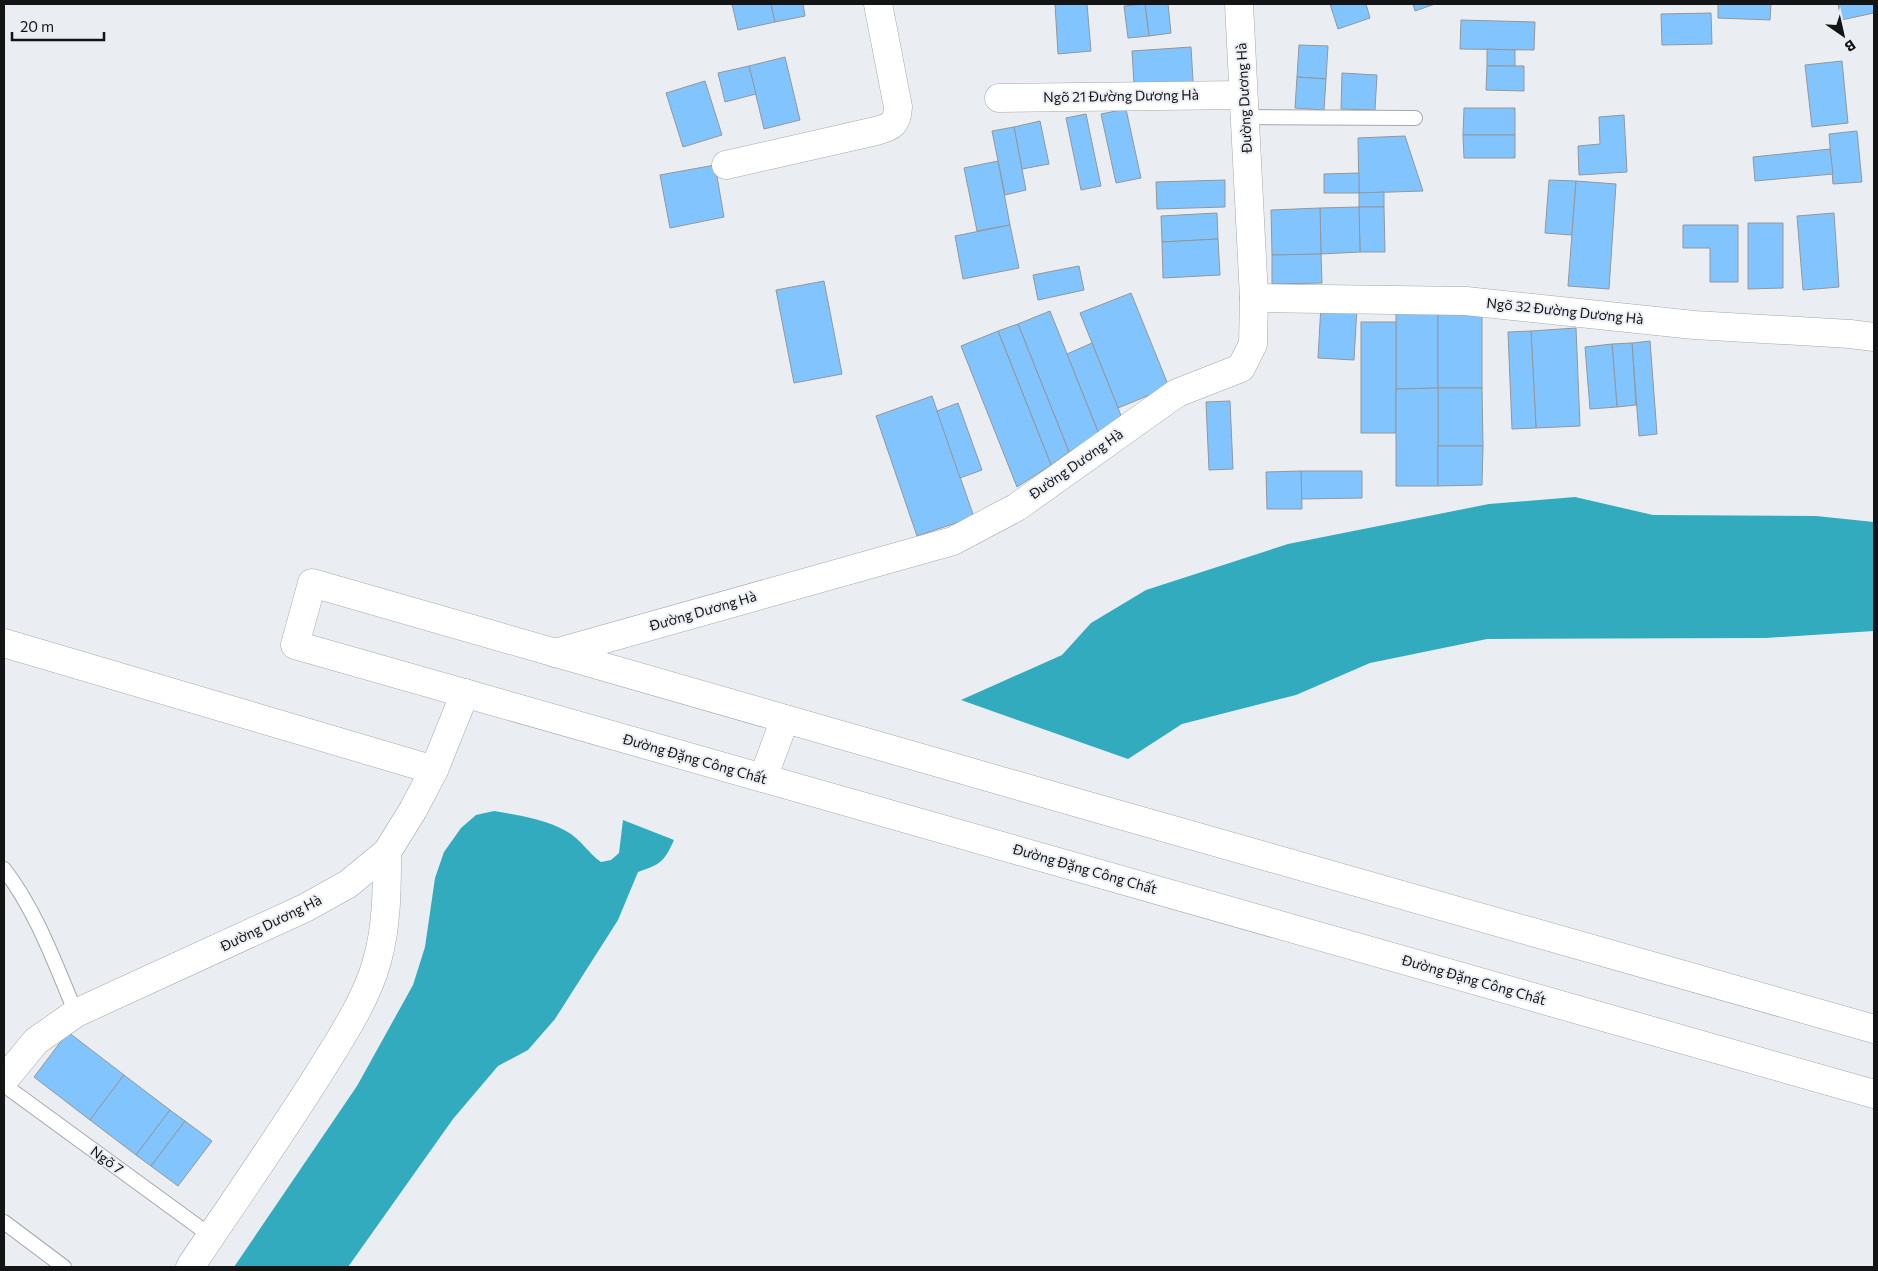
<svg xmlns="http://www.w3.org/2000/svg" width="1878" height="1271" font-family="Commissioner,sans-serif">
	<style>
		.water { fill: #32abbf }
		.building { fill: #82c5fe; stroke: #93979b }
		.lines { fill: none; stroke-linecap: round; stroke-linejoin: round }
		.lane-casing { stroke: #a3a8ab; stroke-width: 16 }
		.street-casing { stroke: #a3a8ab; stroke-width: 29 }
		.secondary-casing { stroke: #a3a8ab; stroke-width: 29 }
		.lane { stroke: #fff; stroke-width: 14 }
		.street { stroke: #fff; stroke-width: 28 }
		.secondary { stroke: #fff; stroke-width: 28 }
		.labels { text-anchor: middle; stroke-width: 4; stroke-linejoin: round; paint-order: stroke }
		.street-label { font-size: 14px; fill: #131416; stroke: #eaeef3 }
	</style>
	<rect width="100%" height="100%" fill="#eaeef3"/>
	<g class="water">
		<polygon points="1575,497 1653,515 1816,516 1874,522 1874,631 1766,638 1487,639 1370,663 1296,695 1182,724 1128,759 961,700 1062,655 1091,623 1146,590 1288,544 1489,504"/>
		<path d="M494,811C517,815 546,819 566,831C581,839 588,853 601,862L611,860L619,853L623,820L674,840C664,862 661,864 638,872L618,920L555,1019L528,1050L498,1066L453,1119L348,1267H234L357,1086L413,985L425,947L435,878L444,852L461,828L476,815Z"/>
	</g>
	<g class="building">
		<polygon points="732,4 771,4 775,22 738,30"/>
		<polygon points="771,4 803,4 805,16 775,22"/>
		<polygon points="1055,4 1087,4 1091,51 1058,54"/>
		<polygon points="1145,4 1168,4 1171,33 1149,36"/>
		<polygon points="1145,4 1149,36 1128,38 1124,6"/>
		<polygon points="1330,4 1366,4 1370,18 1338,29"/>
		<polygon points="1413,4 1435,4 1415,11"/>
		<polygon points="1718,4 1771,4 1770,20 1718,18"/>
		<polygon points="1838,4 1874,4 1874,13 1841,20"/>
		<polygon points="1711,13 1712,44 1662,45 1661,14"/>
		<polygon points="1461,20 1535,22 1534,50 1460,49"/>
		<polygon points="1299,45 1328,46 1326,79 1297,77"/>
		<polygon points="1191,47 1194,97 1135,101 1132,51"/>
		<polygon points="1487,49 1515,50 1515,66 1487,66"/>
		<polygon points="785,57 800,120 764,129 749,66"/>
		<polygon points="1842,61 1848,123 1812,127 1805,65"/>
		<polygon points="749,66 756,94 725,102 718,73"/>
		<polygon points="1487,66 1524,66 1524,91 1486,90"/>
		<polygon points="1342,73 1377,75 1375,110 1341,109"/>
		<polygon points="1297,77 1326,79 1324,110 1295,108"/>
		<polygon points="705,81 722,135 683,147 666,93"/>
		<polygon points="1464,108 1515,108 1515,135 1463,135"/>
		<polygon points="1126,109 1141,178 1116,183 1101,114"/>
		<polygon points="1086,114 1101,186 1081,190 1066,118"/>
		<polygon points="1624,115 1627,172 1579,175 1578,146 1600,144 1599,117"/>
		<polygon points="1040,121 1049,164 1022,169 1014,127"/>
		<polygon points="1014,127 1026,190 1005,195 992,131"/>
		<polygon points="1857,131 1862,182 1833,184 1829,134"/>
		<polygon points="1463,135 1515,135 1515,158 1464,158"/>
		<polygon points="1405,136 1423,191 1359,193 1358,138"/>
		<polygon points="1830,149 1833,174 1755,181 1753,157"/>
		<polygon points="998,161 1010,225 977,231 964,168"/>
		<polygon points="715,165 724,217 670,228 660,175"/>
		<polygon points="1359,173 1359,193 1324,193 1324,174"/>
		<polygon points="1225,180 1225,207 1157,209 1156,182"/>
		<polygon points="1549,180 1576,181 1572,235 1545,233"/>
		<polygon points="1576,181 1616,184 1609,289 1568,286"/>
		<polygon points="1384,192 1384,207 1359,207 1359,193"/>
		<polygon points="1359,207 1384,207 1385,252 1360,252"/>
		<polygon points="1359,207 1360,252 1321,254 1320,208"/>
		<polygon points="1320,208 1321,254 1272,255 1271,210"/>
		<polygon points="1217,213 1218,239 1162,242 1161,216"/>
		<polygon points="1834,213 1839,287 1803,290 1797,216"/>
		<polygon points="1748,223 1783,223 1783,288 1748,289"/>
		<polygon points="1010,225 1019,268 963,279 955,236"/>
		<polygon points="1683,225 1738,225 1738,282 1710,282 1710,248 1683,248"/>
		<polygon points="1218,239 1220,275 1163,278 1162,242"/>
		<polygon points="1321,254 1322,283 1272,284 1272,255"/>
		<polygon points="1079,266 1084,290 1038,300 1033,275"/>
		<polygon points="824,281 842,374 794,383 776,290"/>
		<polygon points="1131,293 1169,387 1118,408 1080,313"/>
		<polygon points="1396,303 1438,303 1438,388 1396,389"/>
		<rect x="1438" y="303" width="44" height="85"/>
		<polygon points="1321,305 1357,307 1354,360 1318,358"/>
		<polygon points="1050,311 1099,434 1069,452 1018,324"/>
		<rect x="1361" y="322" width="35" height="111"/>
		<polygon points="1018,324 1069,452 1051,465 998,331"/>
		<polygon points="1576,328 1580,426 1536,428 1531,331"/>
		<polygon points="998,331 1051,465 1017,487 961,346"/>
		<polygon points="1531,331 1536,428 1512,429 1508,332"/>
		<polygon points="1650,341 1657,434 1639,436 1632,343"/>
		<polygon points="1092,343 1122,418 1099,434 1067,354"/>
		<polygon points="1632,343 1636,405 1617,407 1612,344"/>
		<polygon points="1612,344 1617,407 1590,409 1585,347"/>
		<polygon points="1438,388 1482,388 1483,446 1438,446"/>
		<polygon points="1438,388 1438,486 1396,486 1396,389"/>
		<polygon points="932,396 974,517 917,536 876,416"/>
		<polygon points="1230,401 1233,469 1209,470 1206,402"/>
		<polygon points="958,403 982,470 960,478 937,411"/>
		<polygon points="1438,446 1483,446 1482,485 1438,486"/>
		<polygon points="1301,471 1362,471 1362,498 1301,499"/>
		<polygon points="1301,471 1302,509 1267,509 1266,472"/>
		<polygon points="68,1032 124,1075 90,1120 34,1077"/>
		<polygon points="124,1075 170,1110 136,1155 90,1120"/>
		<polygon points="170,1110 185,1121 151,1166 136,1155"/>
		<polygon points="185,1121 212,1141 178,1186 151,1166"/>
	</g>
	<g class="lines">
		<g class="lane-casing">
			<g id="lane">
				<polyline points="1244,117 1415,118"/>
				<path d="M4,869C37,912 55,964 76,1013"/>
				<polyline points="4,1085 211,1236"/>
				<polyline points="4,1222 64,1267"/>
			</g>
		</g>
		<g class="street-casing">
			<g id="street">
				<polyline points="999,98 1243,95"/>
				<path d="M726,165L876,131C892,126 897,125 898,107L878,4"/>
				<polyline points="1254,298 1466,301 1694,325 1850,334 1874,337"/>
				<polyline points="4,643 434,770"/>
				<path d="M190,1267C233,1203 277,1140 318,1075C339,1041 367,999 377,961C387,926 387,888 387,852"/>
			</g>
		</g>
		<g class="secondary-casing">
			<g id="secondary">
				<polyline points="555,653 953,541 1017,507 1177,393 1241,368 1253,344 1254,298 1239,4"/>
				<polyline points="763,778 785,719"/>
				<polyline points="1874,1029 1099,809 312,583 295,645 1874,1094"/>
				<polyline points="4,1080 36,1041 76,1013 305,908 348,884 387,852 413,810 434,770 465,693"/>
			</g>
		</g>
		<use href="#lane" class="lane"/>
		<use href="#street" class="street"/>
		<use href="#secondary" class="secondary"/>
	</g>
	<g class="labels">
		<g class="street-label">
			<text transform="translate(1121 96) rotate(-1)" y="5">Ngõ 21 Đường Dương Hà</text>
			<text transform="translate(1244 98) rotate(-93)" y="5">Đường Dương Hà</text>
			<text transform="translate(1565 311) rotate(6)" y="5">Ngõ 32 Đường Dương Hà</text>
			<text transform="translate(1076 464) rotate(-35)" y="5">Đường Dương Hà</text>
			<text transform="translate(703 611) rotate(-16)" y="5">Đường Dương Hà</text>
			<text transform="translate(695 759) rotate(16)" y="5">Đường Đặng Công Chất</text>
			<text transform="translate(1085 869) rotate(16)" y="5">Đường Đặng Công Chất</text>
			<text transform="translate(271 923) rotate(-26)" y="5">Đường Dương Hà</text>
			<text transform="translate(1474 980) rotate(16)" y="5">Đường Đặng Công Chất</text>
			<text transform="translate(107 1160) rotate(36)" y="5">Ngõ 7</text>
		</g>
	</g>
	<rect width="1878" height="1271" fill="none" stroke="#131416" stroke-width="10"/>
	<g transform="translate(1843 35) rotate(146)" stroke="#eaeef3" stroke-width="4" paint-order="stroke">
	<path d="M0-4L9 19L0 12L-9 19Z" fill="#131416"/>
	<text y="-8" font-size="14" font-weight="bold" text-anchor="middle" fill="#131416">B</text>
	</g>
	<path d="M12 32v8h92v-8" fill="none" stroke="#131416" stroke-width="2.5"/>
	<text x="20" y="32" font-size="15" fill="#131416" stroke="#eaeef3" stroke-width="4" paint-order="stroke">20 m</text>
</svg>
